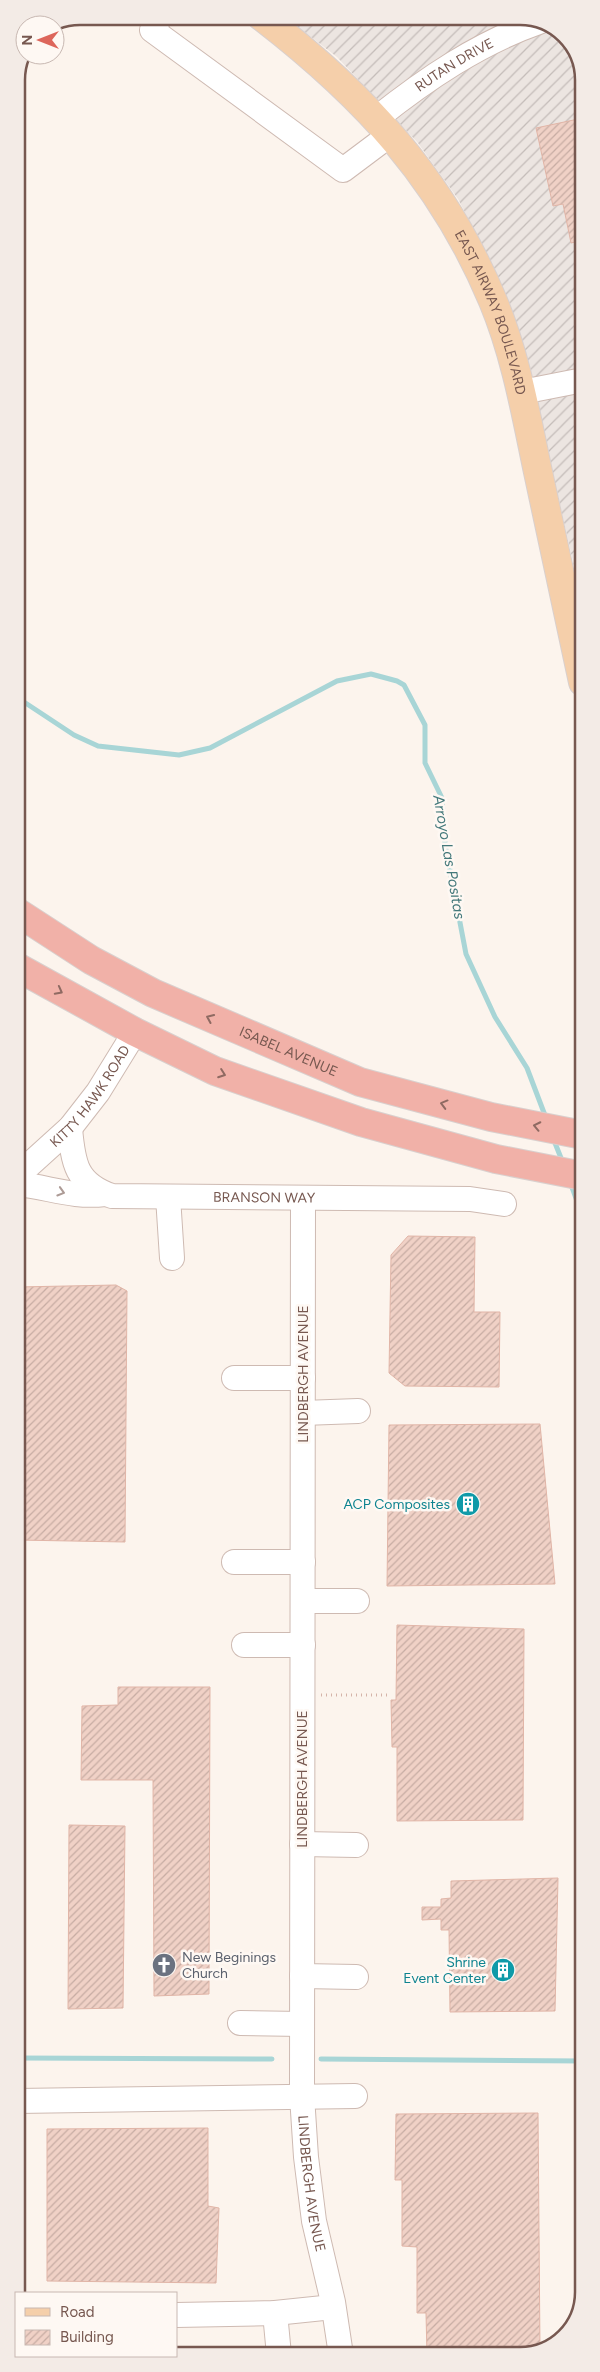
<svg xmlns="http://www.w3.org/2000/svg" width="600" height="2372" font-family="Figtree,sans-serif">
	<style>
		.industrial { fill: url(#industrial-furrows) }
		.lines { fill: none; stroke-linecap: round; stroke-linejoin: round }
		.stream { stroke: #a8d5d6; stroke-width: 5 }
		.building { fill: url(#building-hatch); stroke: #e1b5a7 }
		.minor-casing { stroke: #cebab2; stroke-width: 26 }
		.major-casing { stroke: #d9d0ce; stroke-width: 30 }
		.highway-casing { stroke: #d9d0ce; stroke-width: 30 }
		.path { stroke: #d5b3a8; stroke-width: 3; stroke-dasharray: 1 4; stroke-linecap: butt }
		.minor { stroke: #fff; stroke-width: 24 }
		.major { stroke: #f5cfaa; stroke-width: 28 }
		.highway { stroke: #f1b1a8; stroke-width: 28 }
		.oneway { stroke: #8f6a62 }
		.oneway2 { stroke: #ad9b96 }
		.labels { text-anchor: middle; stroke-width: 5; stroke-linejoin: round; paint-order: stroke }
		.street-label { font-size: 14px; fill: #775850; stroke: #fef8f3 }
		.culture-label { font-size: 14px; fill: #0d838f; stroke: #fef8f3; text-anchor: end }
		.worship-label { font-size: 14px; fill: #5b616d; stroke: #fef8f3; text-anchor: start }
		.water-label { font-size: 15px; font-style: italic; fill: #43787a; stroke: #fef8f3 }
		.rim { fill: none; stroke: #775850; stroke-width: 2.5 }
	</style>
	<defs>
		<pattern id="industrial-furrows" width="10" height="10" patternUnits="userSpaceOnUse" patternTransform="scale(1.25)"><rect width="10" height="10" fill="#ece5e1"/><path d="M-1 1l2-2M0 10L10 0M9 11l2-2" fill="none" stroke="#c4bcb9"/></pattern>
		<pattern id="building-hatch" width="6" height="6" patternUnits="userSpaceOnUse" patternTransform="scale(1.25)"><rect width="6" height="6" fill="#f0d1c6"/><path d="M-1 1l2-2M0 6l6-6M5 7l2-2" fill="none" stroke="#c7aca3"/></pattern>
	</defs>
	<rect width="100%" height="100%" fill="#fcf4ed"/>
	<polygon class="industrial" points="284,16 528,17 565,35 583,68 583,606 527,359 492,264 458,199 418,143 337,57"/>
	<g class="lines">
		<g class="stream">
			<polyline points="17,694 24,702 74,735 98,746 179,755 210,748 337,681 371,674 397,681 404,685 425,725 425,763 442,798 445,844 466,954 495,1017 527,1068 546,1118"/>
			<polyline points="553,1138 563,1163"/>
			<polyline points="570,1182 581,1212 579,1308 583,1313"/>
			<polyline points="17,2058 272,2059"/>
			<polyline points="321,2059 584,2061"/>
		</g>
	</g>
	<g class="building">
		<polygon points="583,118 583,240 571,243 563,204 553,206 536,128"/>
		<polygon points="408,1236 475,1237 474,1312 500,1312 499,1387 405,1386 389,1373 391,1255"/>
		<polygon points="116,1285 127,1291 125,1542 17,1540 17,1287"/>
		<polygon points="540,1424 555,1584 387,1586 389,1425"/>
		<polygon points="397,1625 524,1629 523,1820 397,1821 397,1747 392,1747 391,1700 396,1700"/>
		<polygon points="118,1687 210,1687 209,1994 154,1996 153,1780 81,1780 82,1706 118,1705"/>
		<polygon points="69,1825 125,1826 123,2008 68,2009"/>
		<polygon points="558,1878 555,2011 450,2012 449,1930 441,1930 441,1919 422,1920 422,1907 441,1907 441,1899 451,1898 451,1881"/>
		<polygon points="538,2113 540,2350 532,2355 427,2355 426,2313 417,2313 417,2247 402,2246 402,2180 395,2180 396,2114"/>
		<polygon points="208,2128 208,2206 219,2208 216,2283 47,2281 47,2129"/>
	</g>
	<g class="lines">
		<g class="minor-casing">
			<g id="minor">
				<polyline points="161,16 152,30 343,170 391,134"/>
				<path id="s1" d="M377,118C426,79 479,43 539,22"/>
				<polyline points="522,392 583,380"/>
				<path id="s2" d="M70,1128C73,1163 76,1184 112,1196L470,1199L504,1204"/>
				<path id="s3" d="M17,1176L70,1128L98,1092L135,1032"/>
				<path d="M17,1184C49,1187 72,1198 105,1194"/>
				<polyline points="168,1197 172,1258"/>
				<path id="s4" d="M303,1199L302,2096L306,2157L314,2221L333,2302L341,2355"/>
				<polyline points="234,1378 303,1378"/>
				<polyline points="303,1413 358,1411"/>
				<polyline points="234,1562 303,1562"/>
				<polyline points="303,1601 357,1601"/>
				<polyline points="244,1645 303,1645"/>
				<polyline points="302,1844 356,1845"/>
				<polyline points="302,1976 356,1977"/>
				<polyline points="240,2023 302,2024"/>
				<polyline points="17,2101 355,2096"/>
				<polyline points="275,2313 279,2355"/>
				<polyline points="176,2315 275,2313 333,2307"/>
			</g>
		</g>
		<g class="major-casing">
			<g id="major">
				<path id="s5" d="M261,16C365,96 442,179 493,301C516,356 526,415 538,472C553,542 568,612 583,682"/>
			</g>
		</g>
		<g class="highway-casing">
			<g id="highway">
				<path id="s6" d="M17,912L91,960L153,993L360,1082L491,1117L583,1135"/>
				<polyline points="17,967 135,1032 215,1071 361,1122 496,1159 583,1176"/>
			</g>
		</g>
		<polyline class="path" points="321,1695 388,1695"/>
		<use href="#minor" class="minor"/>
		<use href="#major" class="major"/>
		<use href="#highway" class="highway"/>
	</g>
	<defs><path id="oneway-chevron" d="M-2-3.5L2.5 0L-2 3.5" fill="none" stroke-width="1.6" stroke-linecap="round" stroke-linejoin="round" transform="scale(1.25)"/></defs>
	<g class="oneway">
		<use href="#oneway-chevron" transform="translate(59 991) rotate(28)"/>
		<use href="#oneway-chevron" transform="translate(210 1018) rotate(-156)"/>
		<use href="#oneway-chevron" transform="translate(222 1074) rotate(20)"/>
		<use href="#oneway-chevron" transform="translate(444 1104) rotate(-165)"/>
		<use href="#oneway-chevron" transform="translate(537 1126) rotate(-168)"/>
	</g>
	<use class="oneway2" href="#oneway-chevron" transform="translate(61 1192) rotate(17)"/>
	<defs>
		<g id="building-disc" transform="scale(1.25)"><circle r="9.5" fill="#0f9aa8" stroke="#fef8f3"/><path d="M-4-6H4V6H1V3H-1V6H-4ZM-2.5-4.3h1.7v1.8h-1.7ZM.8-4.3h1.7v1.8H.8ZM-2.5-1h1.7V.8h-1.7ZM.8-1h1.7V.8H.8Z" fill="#fff"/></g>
		<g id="church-disc" transform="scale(1.25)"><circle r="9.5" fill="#6b7280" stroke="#fef8f3"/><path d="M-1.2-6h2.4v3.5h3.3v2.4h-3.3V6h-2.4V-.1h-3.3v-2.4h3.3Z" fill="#fff"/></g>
	</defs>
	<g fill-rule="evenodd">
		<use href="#building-disc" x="468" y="1504"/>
		<use href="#church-disc" x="164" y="1965"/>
		<use href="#building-disc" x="503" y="1970"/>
	</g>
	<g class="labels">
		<g class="street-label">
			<text dy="5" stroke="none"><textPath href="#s1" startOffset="94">RUTAN DRIVE</textPath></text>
			<text dy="5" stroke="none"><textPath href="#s5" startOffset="382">EAST AIRWAY BOULEVARD</textPath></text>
			<text dy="5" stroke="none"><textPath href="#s6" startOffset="306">ISABEL AVENUE</textPath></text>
			<text dy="5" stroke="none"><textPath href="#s3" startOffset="109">KITTY HAWK ROAD</textPath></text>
			<text dy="5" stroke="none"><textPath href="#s2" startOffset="239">BRANSON WAY</textPath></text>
			<text transform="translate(303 1374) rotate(-90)" y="5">LINDBERGH AVENUE</text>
			<text transform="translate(302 1779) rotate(-90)" y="5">LINDBERGH AVENUE</text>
			<text dy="5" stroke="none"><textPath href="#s4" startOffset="985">LINDBERGH AVENUE</textPath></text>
		</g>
		<g class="culture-label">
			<text x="450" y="1509">ACP Composites</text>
			<text x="486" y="1967">Shrine<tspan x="486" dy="16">Event Center</tspan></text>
		</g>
		<g class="worship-label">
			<text x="182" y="1962">New Beginings<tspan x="182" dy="16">Church</tspan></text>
		</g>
		<g class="water-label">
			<text transform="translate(449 857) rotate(80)" y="5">Arroyo Las Positas</text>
		</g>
	</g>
	<path d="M0 0H600V2372H0ZM80 25H520A55 55 0 0 1 575 80V2292A55 55 0 0 1 520 2347H80A55 55 0 0 1 25 2292V80A55 55 0 0 1 80 25Z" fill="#f3ebe6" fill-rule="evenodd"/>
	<path class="rim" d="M80 25H520A55 55 0 0 1 575 80V2292A55 55 0 0 1 520 2347H80A55 55 0 0 1 25 2292V80A55 55 0 0 1 80 25Z"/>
	<rect x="15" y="2292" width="162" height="65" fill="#fef8f3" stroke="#c8b8b2"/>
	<rect x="25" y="2308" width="25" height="8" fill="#f5cfaa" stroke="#c8b8b2"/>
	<text x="60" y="2317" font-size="15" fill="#775850">Road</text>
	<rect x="25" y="2330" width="25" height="15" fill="url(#building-hatch)" stroke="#c8b8b2"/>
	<text x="60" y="2342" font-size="15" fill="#775850">Building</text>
	<g transform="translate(40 40) rotate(270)"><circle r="24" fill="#fef8f3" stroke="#c8b8b2"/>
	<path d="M0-4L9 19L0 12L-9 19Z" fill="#dd665b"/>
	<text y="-8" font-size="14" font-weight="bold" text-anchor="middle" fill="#775850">N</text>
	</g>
</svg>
